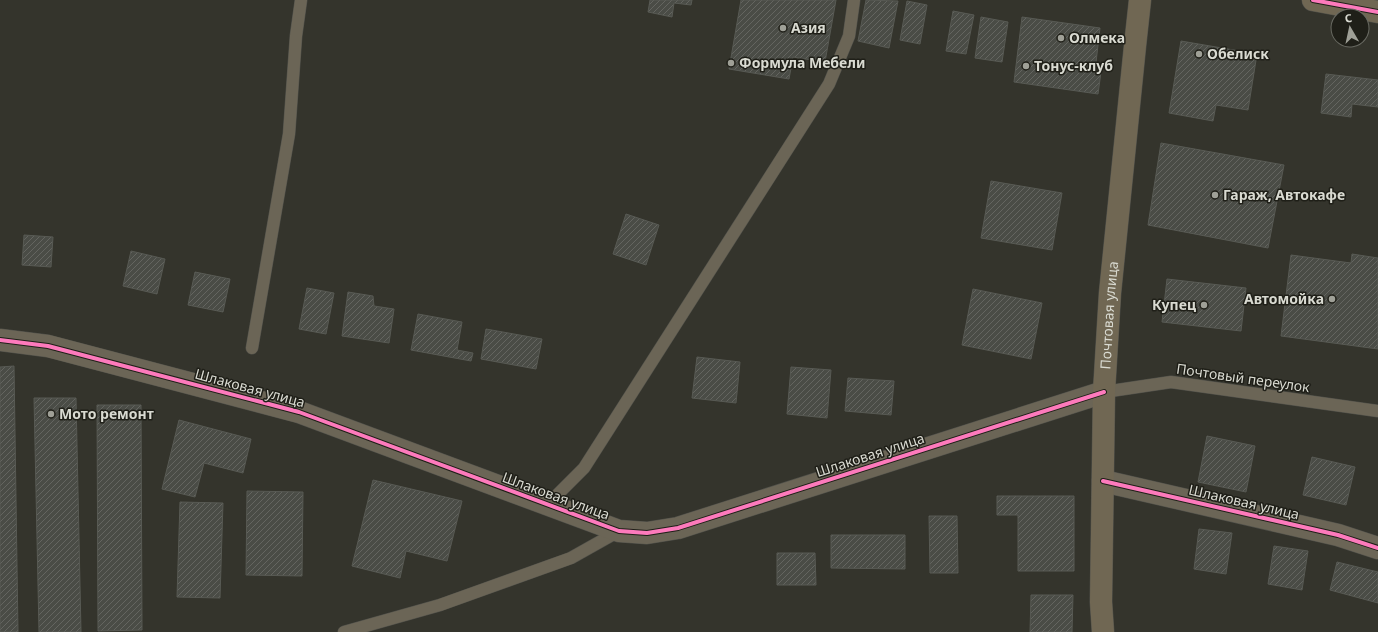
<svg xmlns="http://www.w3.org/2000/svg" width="1378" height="632" font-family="'Noto Sans',sans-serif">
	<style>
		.building { fill: url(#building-hatch); stroke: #585a54 }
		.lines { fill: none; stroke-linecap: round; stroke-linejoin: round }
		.lane-casing { stroke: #51514b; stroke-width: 13 }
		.street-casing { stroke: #51514b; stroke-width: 23 }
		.secondary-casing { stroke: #51514b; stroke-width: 23 }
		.lane { stroke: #6b6556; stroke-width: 12 }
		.street { stroke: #6b6556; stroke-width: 22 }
		.secondary { stroke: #706753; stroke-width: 22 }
		.cycleway-casing { stroke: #1f1f18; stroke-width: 6 }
		.cycleway { stroke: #fd7abc; stroke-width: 4 }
		.poi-dot { fill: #9fa097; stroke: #1f1f18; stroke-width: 1.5 }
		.labels { text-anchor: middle; stroke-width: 3; stroke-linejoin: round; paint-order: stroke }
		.poi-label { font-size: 14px; font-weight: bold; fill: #d9dad1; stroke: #1f1f18; text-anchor: start }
		.street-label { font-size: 14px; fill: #d9dad1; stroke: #1f1f18 }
	</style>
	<defs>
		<pattern id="building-hatch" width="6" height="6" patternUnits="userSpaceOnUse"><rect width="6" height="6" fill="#4a4c46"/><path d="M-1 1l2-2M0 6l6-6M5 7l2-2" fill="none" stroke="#646560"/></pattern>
	</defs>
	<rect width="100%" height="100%" fill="#34342c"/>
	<g class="building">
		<polygon points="650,0 692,0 691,5 674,3 672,17 648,12"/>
		<polygon points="741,0 836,0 825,62 793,57 789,79 729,69"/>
		<polygon points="866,0 898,1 889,48 858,41"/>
		<polygon points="907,1 927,5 920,44 900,40"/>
		<polygon points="953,11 974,15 966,54 946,51"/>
		<polygon points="981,17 1008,22 1002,62 975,58"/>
		<polygon points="1022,17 1100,28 1095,71 1101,72 1098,94 1014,82"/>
		<polygon points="1181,41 1257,54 1248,110 1216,105 1213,121 1169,113"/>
		<polygon points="1326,74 1378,80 1378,107 1352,104 1351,117 1321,113"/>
		<polygon points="1161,143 1284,165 1268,248 1148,225"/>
		<polygon points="991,181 1062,193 1052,250 981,238"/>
		<polygon points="626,214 659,225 646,265 613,254"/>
		<polygon points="24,235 53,237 51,267 22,265"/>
		<polygon points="131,251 165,259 157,294 123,286"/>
		<polygon points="1352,254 1378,258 1378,349 1281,336 1291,255 1351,263"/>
		<polygon points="195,272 230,279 223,312 188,305"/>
		<polygon points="1167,279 1246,288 1241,331 1162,322"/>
		<polygon points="307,288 334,293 326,334 299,329"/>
		<polygon points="973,289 1042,303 1031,359 962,345"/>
		<polygon points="348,292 373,296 374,306 394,309 389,343 342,336"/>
		<polygon points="418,314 462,322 457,350 473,353 471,361 411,350"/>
		<polygon points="486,329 542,339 536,369 481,359"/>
		<polygon points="697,357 740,362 736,403 692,398"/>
		<polygon points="14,366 18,632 0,632 0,367"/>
		<polygon points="791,367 831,370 827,418 787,414"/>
		<polygon points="848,378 894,381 891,415 845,411"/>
		<polygon points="34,398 76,398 81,632 39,632"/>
		<polygon points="97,405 141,405 142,630 98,631"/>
		<polygon points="179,420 251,439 243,473 204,463 195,497 162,489"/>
		<polygon points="1207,436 1255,446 1246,492 1198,482"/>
		<polygon points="1312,457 1355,467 1346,505 1303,495"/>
		<polygon points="373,480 462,501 447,561 406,551 400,578 352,566"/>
		<polygon points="247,491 303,492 302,576 246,575"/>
		<polygon points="997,496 1074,496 1074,571 1018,571 1018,515 997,515"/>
		<polygon points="180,502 223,503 220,598 177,597"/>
		<polygon points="929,516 957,516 958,573 930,573"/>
		<polygon points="1199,529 1232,533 1226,574 1194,569"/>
		<polygon points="831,535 905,535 905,569 831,568"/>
		<polygon points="1274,546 1308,551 1302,590 1268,584"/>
		<polygon points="777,553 815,553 816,585 777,585"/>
		<polygon points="1337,562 1378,572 1378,603 1330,590"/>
		<polygon points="1031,595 1073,595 1072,632 1030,632"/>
	</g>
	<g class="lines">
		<g class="lane-casing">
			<g id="lane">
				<polyline points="252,348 289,134 296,36 301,0"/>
				<polyline points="1104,392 1171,382 1378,411"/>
				<polyline points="547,505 584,468 829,84 849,36 854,0"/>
				<polyline points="344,632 440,605 571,558 619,531"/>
			</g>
		</g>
		<g class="street-casing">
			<g id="street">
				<polyline points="0,340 48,346 299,412 619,531 647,533 678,528 1104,392"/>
				<polyline points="1103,481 1338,535 1378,548"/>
			</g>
		</g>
		<g class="secondary-casing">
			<g id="secondary">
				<polyline points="1313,0 1378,12"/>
				<path id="s1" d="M1103,632L1101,602L1104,392L1110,293L1135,46L1140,0"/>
			</g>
		</g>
		<use href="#lane" class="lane"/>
		<use href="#street" class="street"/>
		<use href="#secondary" class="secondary"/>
		<g class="cycleway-casing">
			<g id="cycleway">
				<polyline points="1313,0 1378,12"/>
				<polyline points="0,340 48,346 299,412 619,531 647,533 678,528 1104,392"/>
				<polyline points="1103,481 1338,535 1378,548"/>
			</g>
		</g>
		<use href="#cycleway" class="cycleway"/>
	</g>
	<g class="poi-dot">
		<circle cx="783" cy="28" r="4"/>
		<circle cx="1061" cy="38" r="4"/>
		<circle cx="1199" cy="54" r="4"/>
		<circle cx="731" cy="63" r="4"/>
		<circle cx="1026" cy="66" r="4"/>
		<circle cx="1215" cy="195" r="4"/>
		<circle cx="1332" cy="299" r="4"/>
		<circle cx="1204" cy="305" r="4"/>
		<circle cx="51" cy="414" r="4"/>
	</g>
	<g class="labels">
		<g class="poi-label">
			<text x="791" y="33">Азия</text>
			<text x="1069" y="43">Олмека</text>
			<text x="1207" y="59">Обелиск</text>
			<text x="739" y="68">Формула Мебели</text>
			<text x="1034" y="71">Тонус-клуб</text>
			<text x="1223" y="200">Гараж, Автокафе</text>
			<text x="1324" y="304" text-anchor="end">Автомойка</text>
			<text x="1196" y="310" text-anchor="end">Купец</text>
			<text x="59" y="419">Мото ремонт</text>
		</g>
		<g class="street-label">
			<text dy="5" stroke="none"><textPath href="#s1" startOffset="317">Почтовая улица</textPath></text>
			<text transform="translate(1243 378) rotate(8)" y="5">Почтовый переулок</text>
			<text transform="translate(250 388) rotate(15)" y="5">Шлаковая улица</text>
			<text transform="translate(870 455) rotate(-18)" y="5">Шлаковая улица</text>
			<text transform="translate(556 496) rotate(20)" y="5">Шлаковая улица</text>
			<text transform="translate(1244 502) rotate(13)" y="5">Шлаковая улица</text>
		</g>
	</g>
	<g transform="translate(1350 28) rotate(351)"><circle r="19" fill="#1f1f18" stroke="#696a62"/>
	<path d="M0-3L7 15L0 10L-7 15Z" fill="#9fa097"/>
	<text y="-6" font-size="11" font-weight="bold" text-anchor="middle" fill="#d9dad1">С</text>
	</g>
</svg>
